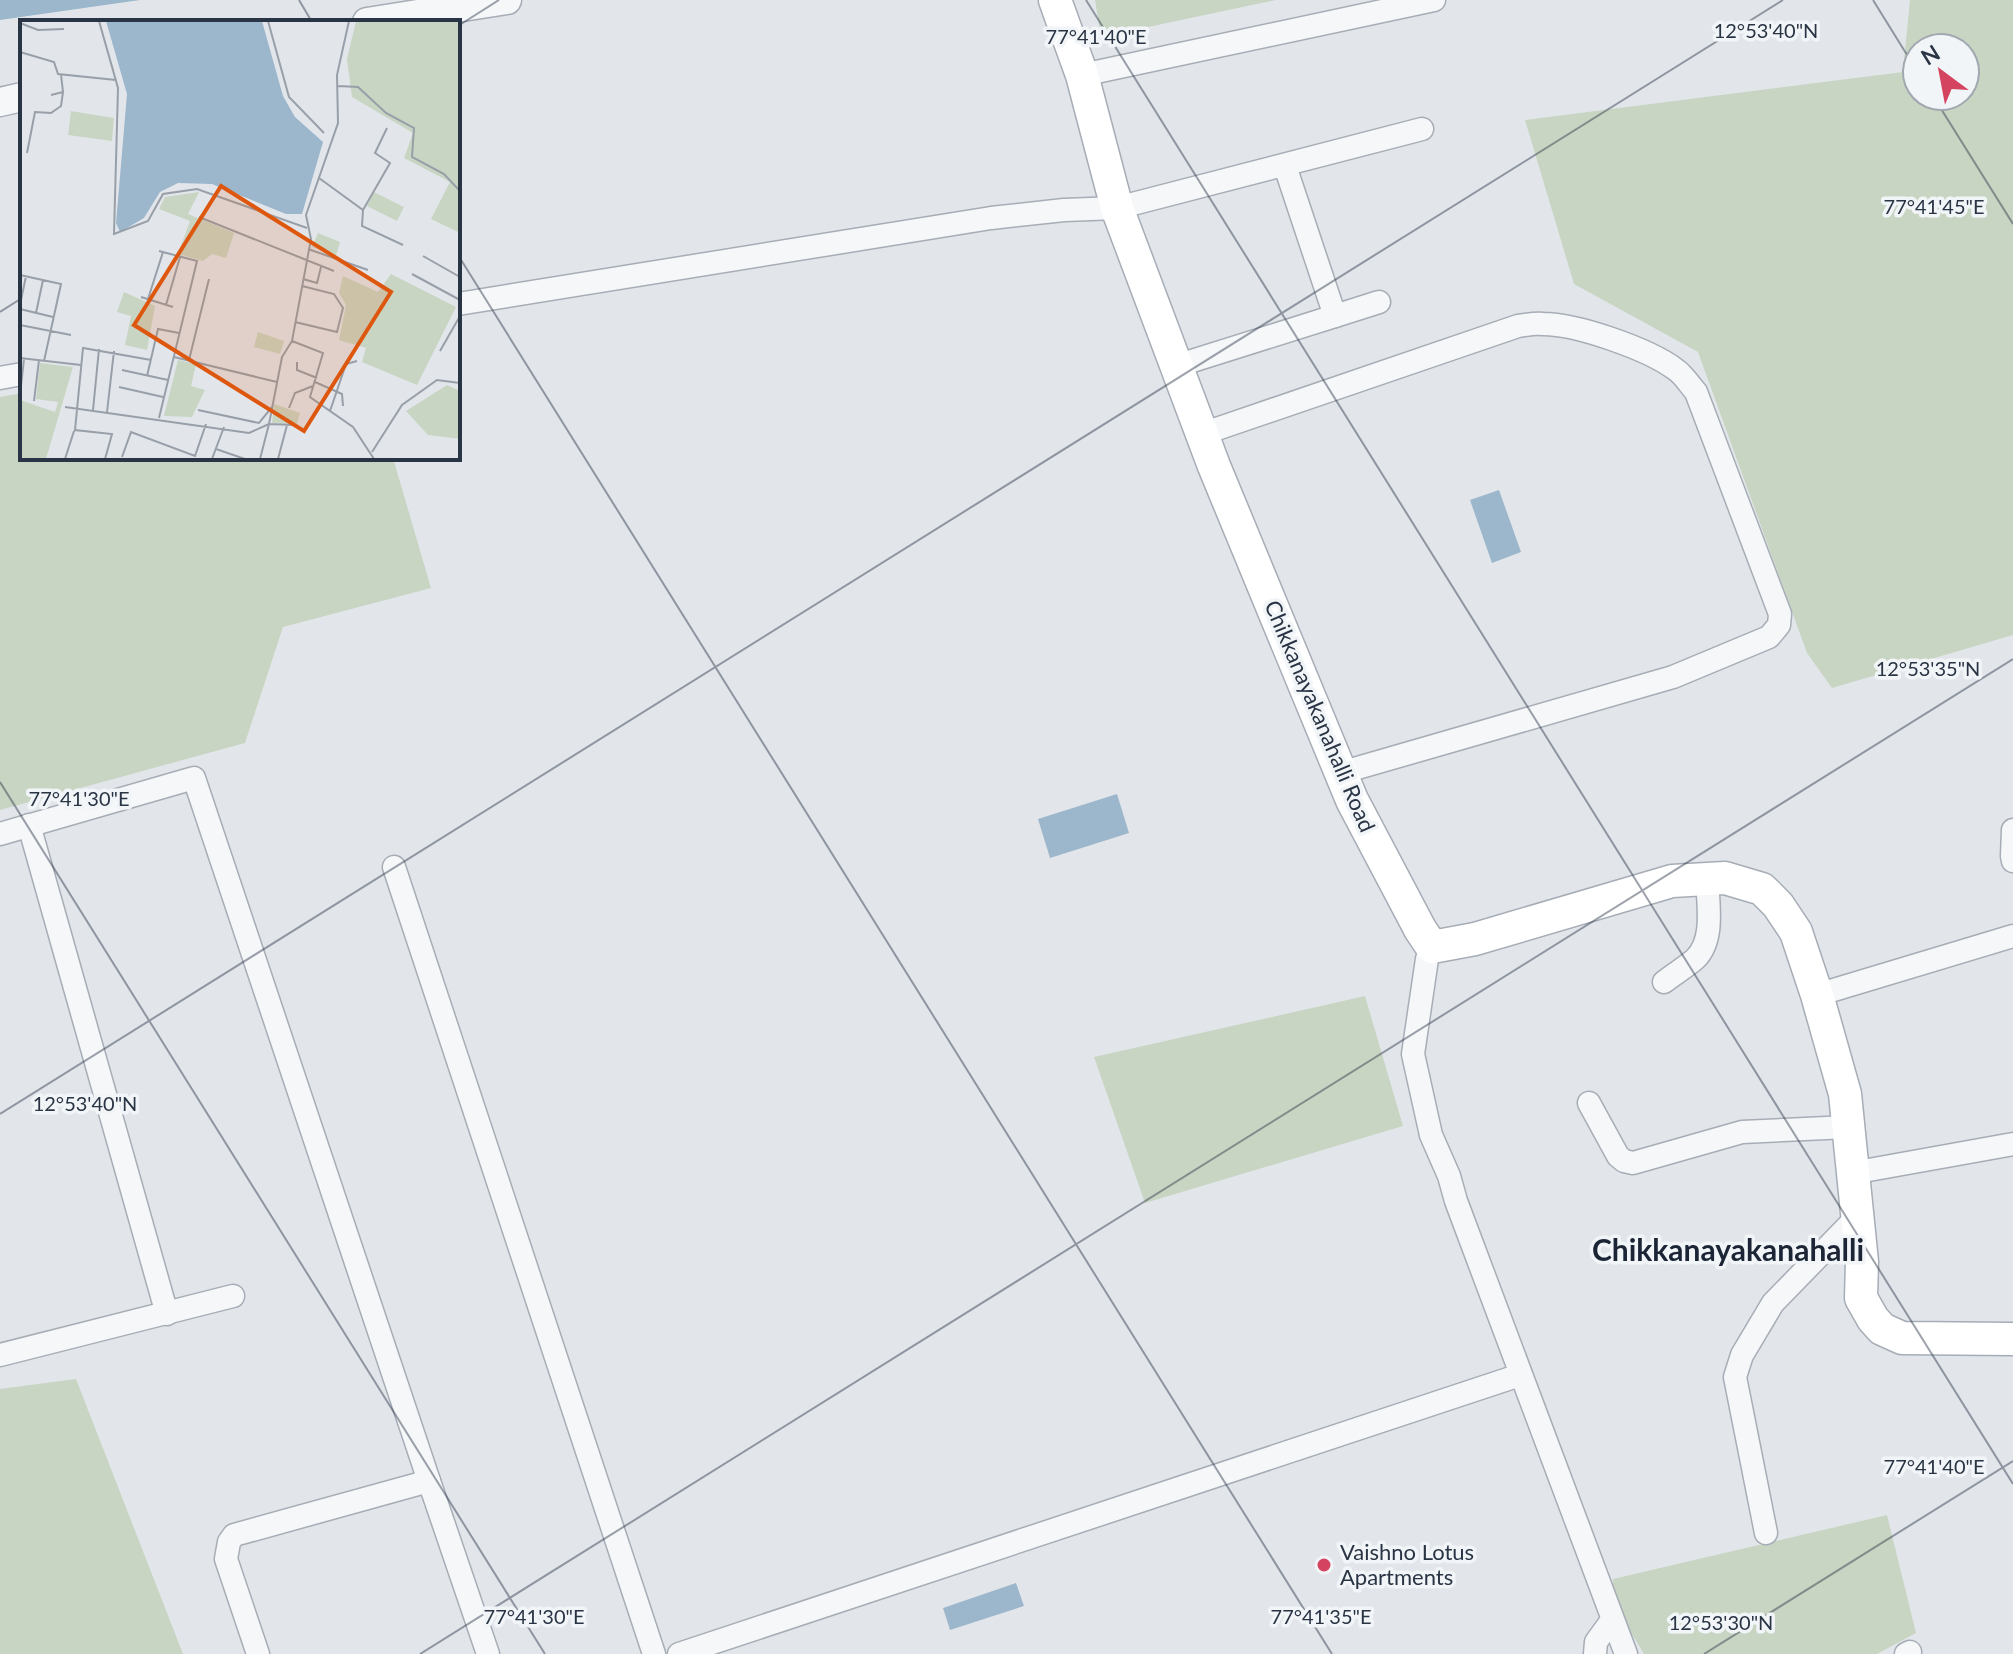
<svg xmlns="http://www.w3.org/2000/svg" width="2013" height="1654" font-family="Lato,sans-serif">
	<style>
		.green { fill: #c8d5c3; fill-rule: evenodd }
		.water { fill: #9cb6cc }
		.lines { fill: none; stroke-linecap: round; stroke-linejoin: round }
		.minor-casing { stroke: #a7adb6; stroke-width: 25 }
		.tertiary-casing { stroke: #a7adb6; stroke-width: 31 }
		.secondary-casing { stroke: #a7adb6; stroke-width: 35 }
		.minor { stroke: #f5f7f9; stroke-width: 22 }
		.tertiary { stroke: #f5f7f9; stroke-width: 28 }
		.secondary { stroke: #fff; stroke-width: 32 }
		.ticks { fill: none; stroke: #293444; stroke-width: 2; stroke-opacity: 0.45 }
		.poi-dot { fill: #d4435f; stroke: #f2f5f8; stroke-width: 3 }
		.labels { text-anchor: middle; stroke-width: 7; stroke-linejoin: round; paint-order: stroke }
		.street-label { font-size: 22px; fill: #293444; stroke: #f2f5f8 }
		.poi-label { font-size: 22px; fill: #293444; stroke: #f2f5f8; text-anchor: start }
		.district-label { font-size: 30px; font-weight: bold; fill: #1b2535; stroke: #f2f5f8 }
		.inset-road { fill: none; stroke: #989fa8; stroke-width: 2 }
		.view { fill: #de570f; fill-opacity: 0.15; stroke: #de570f; stroke-width: 4 }
		.inset-edge { fill: none; stroke: #293444; stroke-width: 4 }
		.ticks-label { font-size: 20px; text-anchor: middle; fill: #293444; stroke: #f2f5f8; stroke-width: 7; stroke-linejoin: round; paint-order: stroke }
	</style>
	<rect width="100%" height="100%" fill="#e2e6eb"/>
	<g class="green">
		<polygon points="1095,0 1276,0 1101,37"/>
		<path d="M1910,0H2013V635L1832,688L1807,653L1698,352L1574,284L1525,120L1903,72ZM1917,48H1965V96H1917Z"/>
		<polygon points="22,393 22,458 393,458 431,588 283,627 245,743 0,810 0,397"/>
		<polygon points="1365,996 1403,1126 1145,1203 1094,1057"/>
		<polygon points="76,1379 183,1654 0,1654 0,1389"/>
		<polygon points="1887,1515 1916,1633 1877,1654 1644,1654 1612,1601 1613,1579"/>
	</g>
	<g class="water">
		<polygon points="0,0 140,0 0,20"/>
		<polygon points="1499,490 1521,552 1492,563 1470,500"/>
		<polygon points="1117,794 1129,833 1050,858 1038,819"/>
		<polygon points="1016,1583 1024,1606 950,1630 943,1608"/>
	</g>
	<g class="lines">
		<g class="minor-casing">
			<g id="minor">
				<polyline points="1082,75 1434,0"/>
				<polyline points="458,304 991,218 1064,210 1117,208 1422,129"/>
				<polyline points="1335,316 1379,302"/>
				<polyline points="1176,366 1335,316 1285,166"/>
				<polyline points="0,378 22,374"/>
				<path d="M1202,434L1518,326C1526,325 1535,323 1543,324C1577,324 1648,349 1675,369C1683,374 1689,384 1696,392L1780,614L1779,625L1769,637L1673,677L1340,773"/>
				<polyline points="29,825 167,1314"/>
				<polyline points="2013,830 2012,856 2013,861"/>
				<polyline points="0,834 194,778 429,1481 488,1654"/>
				<polyline points="394,867 654,1654"/>
				<polyline points="1432,947 1427,959 1413,1054 1431,1135 1449,1176 1456,1201 1626,1654"/>
				<path d="M1664,982C1674,974 1686,967 1695,959C1715,940 1708,904 1707,879"/>
				<polyline points="1817,995 2013,936"/>
				<polyline points="1589,1103 1618,1156 1624,1161 1633,1163 1742,1132 1848,1127"/>
				<polyline points="1852,1173 2013,1144"/>
				<polyline points="0,1355 233,1296"/>
				<polyline points="1766,1533 1735,1377 1742,1355 1773,1303 1856,1218"/>
				<polyline points="258,1654 226,1559 229,1542 234,1535 429,1481"/>
				<polyline points="679,1654 1520,1375"/>
				<polyline points="1595,1654 1596,1642 1612,1620"/>
				<polyline points="1906,1654 1910,1652"/>
			</g>
		</g>
		<g class="tertiary-casing">
			<g id="tertiary">
				<polyline points="367,22 507,0"/>
				<polyline points="0,102 22,97"/>
			</g>
		</g>
		<g class="secondary-casing">
			<polyline id="secondary" points="1055,0 1082,75 1117,208 1214,466 1352,800 1420,929 1432,947 1475,939 1672,881 1725,878 1762,889 1778,905 1796,932 1817,995 1845,1094 1862,1262 1861,1298 1873,1319 1882,1329 1902,1338 2013,1339"/>
		</g>
		<use href="#minor" class="minor"/>
		<use href="#tertiary" class="tertiary"/>
		<use href="#secondary" class="secondary"/>
	</g>
	<path class="ticks" d="M299,0L312,22M1086,0L2013,1484M1873,0L1917,71M458,26L499,0M1933,96L2013,224M458,255L1332,1654M0,312L22,298M0,782L545,1654M0,1114L1783,0M420,1654L2013,659M1704,1654L2013,1461"/>
	<circle class="poi-dot" cx="1324" cy="1565" r="8"/>
	<g class="labels">
		<g class="street-label">
			<text transform="translate(1320 716) rotate(67)" y="8">Chikkanayakanahalli Road</text>
		</g>
		<g class="poi-label">
			<text x="1340" y="1560">Vaishno Lotus<tspan x="1340" dy="25">Apartments</tspan></text>
		</g>
		<g class="district-label">
			<text x="1728" y="1261">Chikkanayakanahalli</text>
		</g>
	</g>
	<g transform="translate(20 20)">
		<rect width="440" height="440" fill="#e2e6eb"/>
		<path d="M336,1H440V213L411,199L430,162L384,138L393,113L332,77L327,39ZM51,91L94,98L92,121L48,115ZM179,172L168,194L214,213L206,238L192,234L183,241L158,234L170,201L139,189L145,177ZM354,172L384,187L377,201L347,186ZM298,213L320,222L316,236L292,227ZM371,254L436,287L397,365L342,342L346,328L319,320L326,285L319,273L323,256L358,272ZM104,272L135,286L127,330L105,325L111,296L97,292ZM238,312L264,321L260,334L234,327ZM158,340L176,344L171,366L185,370L172,397L144,396ZM20,343L53,347L26,439H0V380L35,392L38,382L16,379ZM427,365L440,371V419L408,415L386,391ZM254,384L280,393L277,404L252,403Z" fill="#c8d5c3"/>
		<path d="M86,1H242L263,76L275,97L303,122L282,194H266L192,164L158,163L140,172L124,198L100,212L96,203L107,74Z" fill="#9cb6cc"/>
		<path class="inset-road" d="M79,1L98,68L94,214L128,201L143,174L177,169L287,208M248,1L269,77L304,113M329,1L317,55L318,103L286,195L291,219L272,321L303,333L290,377L333,407L354,439M0,3L18,10L44,9M0,32L34,42L38,54L96,60M318,66L338,67L366,93L394,108L392,137L424,154L439,170M31,75L43,72L41,55M7,133L15,92L31,93L41,86L43,72M299,158L343,190L370,143L355,133L367,108M343,190L342,206L383,225M179,197L314,251M288,229L348,250M403,236L440,257M392,254L440,280M0,255L41,264L24,341M283,259L297,263L301,247M121,277L153,287M128,279L143,232M0,285L6,256M146,285L160,237M0,289L33,297M16,293L23,260M275,302L317,312L323,288L314,274L282,266M0,305L51,315M420,331L440,296M154,337L257,362M0,338L61,345M169,340L189,259M277,342V350L297,358M102,350L148,360M127,356L138,309L159,313M295,362L322,374L323,386M99,367L143,377M0,375L4,339M14,381L19,340M45,387L229,413L249,404L262,337L272,321M269,388L275,373L293,366M73,390L79,329M178,390L239,403L252,387M310,391L326,344L337,341M87,392L94,331M139,398L177,241L139,231M196,429L225,439M352,432L382,385L417,360L440,363M102,437L111,412L175,436L186,404M45,439L54,411M85,439L92,414L55,410L63,328L131,340M192,439L204,407M240,439L249,404L275,405M258,439L267,405"/>
		<path class="view" d="M201,166L371,272L284,411L114,305Z"/>
		<rect width="440" height="440" class="inset-edge"/>
	</g>
	<g class="ticks-label">
		<text x="1766" y="38">12°53'40"N</text>
		<text x="1096" y="44">77°41'40"E</text>
		<text x="1934" y="214">77°41'45"E</text>
		<text x="1928" y="676">12°53'35"N</text>
		<text x="79" y="806">77°41'30"E</text>
		<text x="85" y="1111">12°53'40"N</text>
		<text x="1934" y="1474">77°41'40"E</text>
		<text x="534" y="1624">77°41'30"E</text>
		<text x="1321" y="1624">77°41'35"E</text>
		<text x="1721" y="1630">12°53'30"N</text>
	</g>
	<g transform="translate(1941 72) rotate(328)"><circle r="38" fill="#f2f5f8" stroke="#a2a8b0" stroke-width="2"/>
	<path d="M0-6L14 30L0 20L-14 30Z" fill="#d4435f"/>
	<text y="-12" font-size="22" font-weight="bold" text-anchor="middle" fill="#293444">N</text>
	</g>
</svg>
